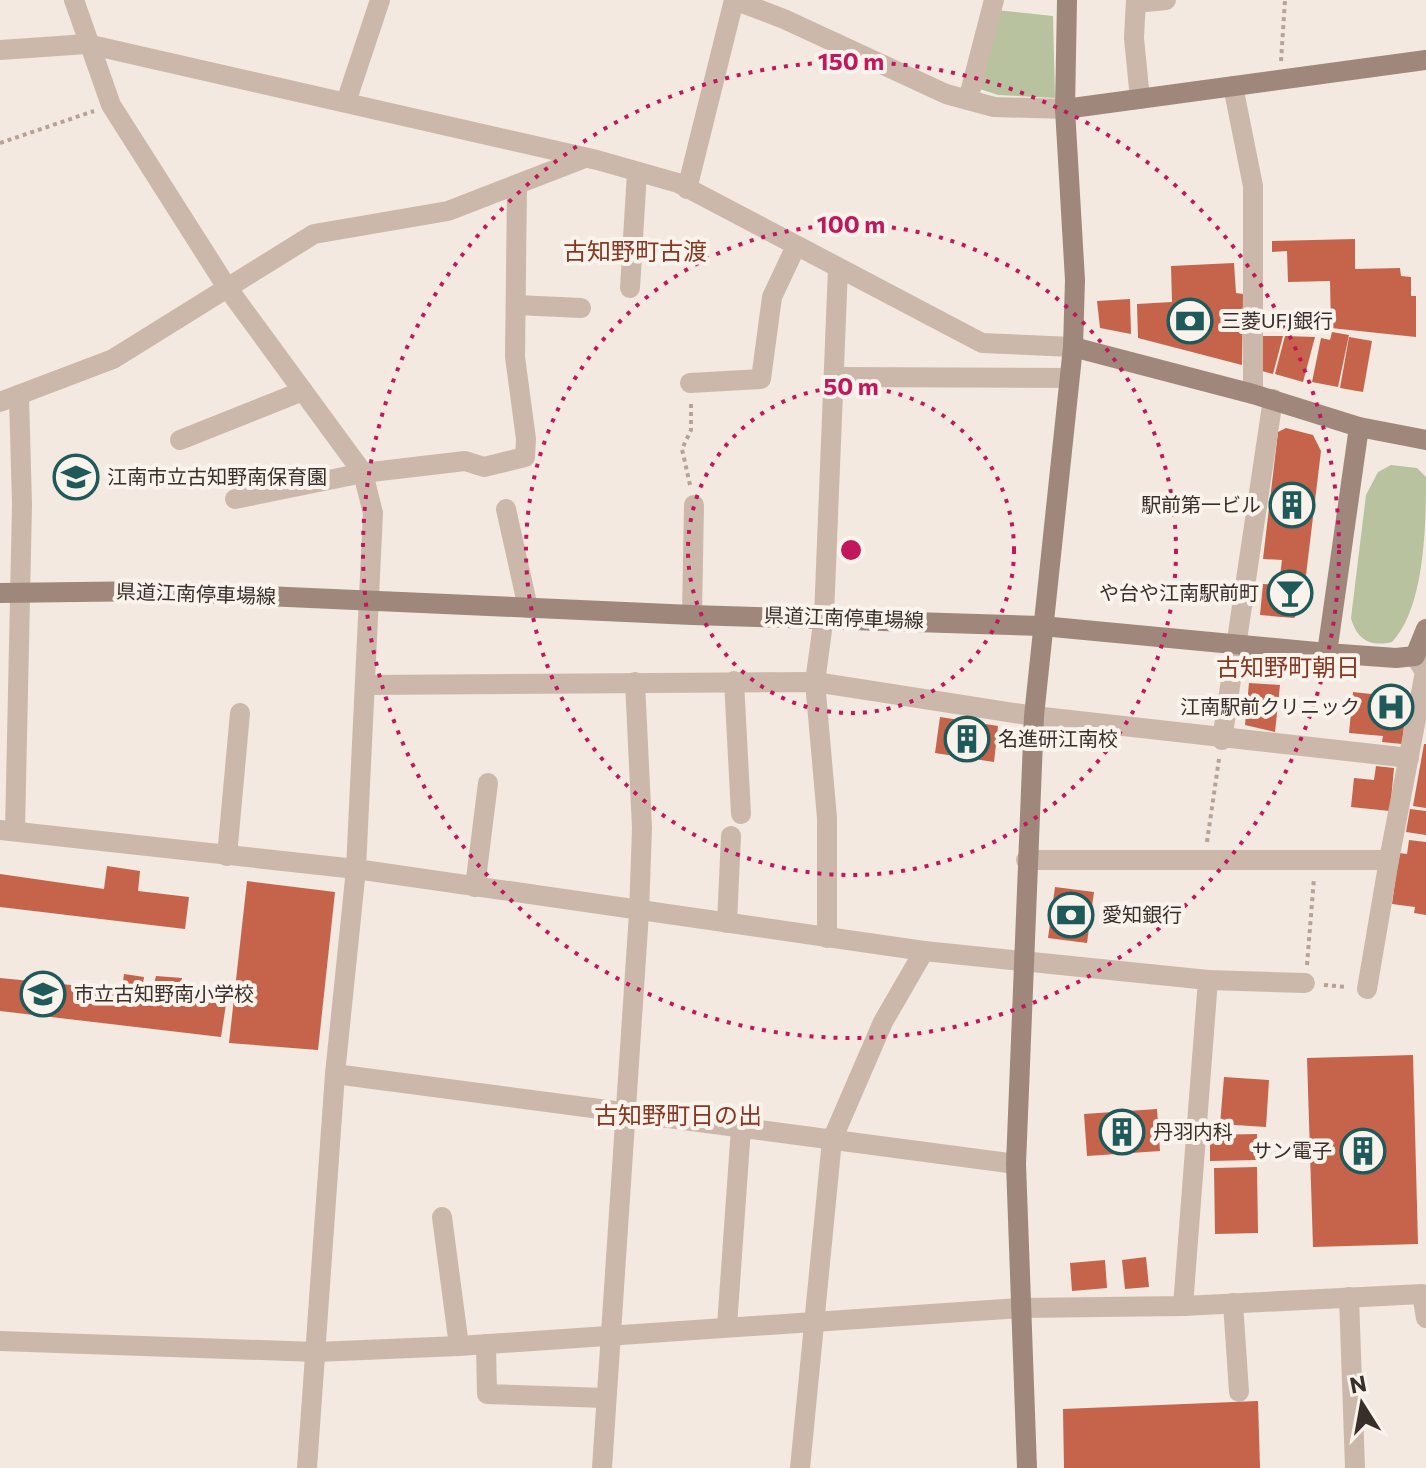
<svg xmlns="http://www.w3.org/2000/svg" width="1426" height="1468" font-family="Commissioner,'Noto Sans JP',sans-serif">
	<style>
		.green { fill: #b8c29f }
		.building { fill: #c5634b }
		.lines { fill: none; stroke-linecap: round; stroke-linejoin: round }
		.path { stroke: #b7a295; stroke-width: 4; stroke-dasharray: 4 4; stroke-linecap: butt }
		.street { stroke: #ccb8ab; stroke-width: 20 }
		.secondary { stroke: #9f877c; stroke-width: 20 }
		.ring { fill: none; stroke: #c2185b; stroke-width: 4; stroke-dasharray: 4 8 }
		.labels { text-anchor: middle; stroke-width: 8; stroke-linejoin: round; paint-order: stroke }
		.poi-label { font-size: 20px; fill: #392e2a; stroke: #faf3ec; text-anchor: start }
		.street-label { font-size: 20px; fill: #392e2a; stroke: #faf3ec }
		.quarter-label { font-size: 24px; fill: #883723; stroke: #faf3ec }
		.centre { fill: #c2185b; stroke: #faf3ec; stroke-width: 4 }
		.ring-label { font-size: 24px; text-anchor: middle; font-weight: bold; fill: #c2185b; stroke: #faf3ec; stroke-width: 8; stroke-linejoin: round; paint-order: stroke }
	</style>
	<rect width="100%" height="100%" fill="#f3e9e0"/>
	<g class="green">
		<polygon points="996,10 1053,16 1055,98 998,95 977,88"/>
		<path d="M1391,465L1417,468L1426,477C1426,524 1425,607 1392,642C1370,647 1357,640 1351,618L1366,495L1378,472Z"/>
	</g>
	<g class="building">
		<polygon points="1355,239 1355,269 1400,268 1401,276 1411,277 1411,296 1416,296 1416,337 1331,328 1330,281 1288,282 1287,251 1272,252 1272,241"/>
		<polygon points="1234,263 1236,293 1243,294 1242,365 1138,338 1137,304 1172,302 1171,266"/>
		<polygon points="1130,299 1131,334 1100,328 1097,301"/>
		<polygon points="1332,332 1349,335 1338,387 1312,382 1321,338 1330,340"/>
		<polygon points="1262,336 1283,336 1273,374 1262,371"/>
		<polygon points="1285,336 1315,337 1303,382 1275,374"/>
		<polygon points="1349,337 1372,341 1363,392 1340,388"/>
		<polygon points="1286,428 1313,435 1321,451 1302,608 1294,618 1260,615 1263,584 1279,585 1282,560 1263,559 1278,432"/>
		<polygon points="1249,683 1280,685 1275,732 1245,725"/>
		<polygon points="1353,692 1407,698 1402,744 1382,742 1383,736 1349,733"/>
		<polygon points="940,717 998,726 994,762 935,753"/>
		<polygon points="1424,744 1426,744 1426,808 1413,806"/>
		<polygon points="1376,766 1394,768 1390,811 1351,807 1354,778 1374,780"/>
		<polygon points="1410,809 1426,811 1426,835 1406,832"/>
		<polygon points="1409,840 1426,842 1426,915 1414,913 1415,907 1392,904 1399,853 1407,854"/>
		<polygon points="107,866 140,871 138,891 189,897 185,929 0,907 0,874 104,889"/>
		<polygon points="247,881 335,892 318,1050 229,1043"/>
		<polygon points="1055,887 1094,892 1087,943 1048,938"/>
		<polygon points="124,974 144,977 141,995 151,996 156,976 182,978 178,999 226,1004 221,1037 0,1011 0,978 122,990"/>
		<polygon points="1413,1055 1418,1244 1313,1247 1307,1058"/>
		<polygon points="1224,1077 1269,1080 1266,1127 1220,1124"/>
		<polygon points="1157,1109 1160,1151 1087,1156 1084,1114"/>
		<polygon points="1257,1134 1257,1160 1210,1161 1210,1135"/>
		<polygon points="1257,1167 1258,1233 1215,1234 1214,1168"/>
		<polygon points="1146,1257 1149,1287 1125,1289 1122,1260"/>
		<polygon points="1105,1260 1107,1288 1072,1291 1070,1263"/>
		<polygon points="1258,1401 1260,1468 1064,1468 1063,1409"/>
	</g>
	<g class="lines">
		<g class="path">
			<polyline points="1281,61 1285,0"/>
			<polyline points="0,143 94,111"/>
			<polyline points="690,485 682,449 691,430 691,401"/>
			<polyline points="1207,842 1219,759"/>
			<polyline points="1307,965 1314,878"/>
			<polyline points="1324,985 1347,987"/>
		</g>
		<g class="street">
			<polyline points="74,0 111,105 226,286 363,473 373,513 356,869 335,1074 307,1468"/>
			<polyline points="1136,0 1134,38 1140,99"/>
			<polyline points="1136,3 1166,0"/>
			<polyline points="0,50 87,44 597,160 678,183 982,343 1073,347"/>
			<polyline points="1233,86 1253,186 1253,394"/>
			<polyline points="968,100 994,0"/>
			<polyline points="346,102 380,0"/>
			<polyline points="687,189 734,0 784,19 946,94 994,107 1065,109"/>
			<polyline points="630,288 637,172"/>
			<polyline points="517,305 581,308"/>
			<polyline points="834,377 1069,378"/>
			<polyline points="690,383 761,379 772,297 796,246"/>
			<polyline points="0,402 113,359 314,234 448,211 585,158"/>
			<polyline points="180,440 303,391"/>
			<polyline points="235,499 363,473 465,461 484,467 525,457 526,439 515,357 517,186"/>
			<polyline points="506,509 528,608"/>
			<polyline points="692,615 694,505"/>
			<polyline points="734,681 741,814"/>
			<polyline points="366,685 815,682 1034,716 1409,758"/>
			<polyline points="1222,740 1273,399"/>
			<polyline points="0,830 356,869 924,951 1208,980 1183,1306"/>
			<polyline points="15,831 22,505 19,397"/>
			<polyline points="227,856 240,713"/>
			<polyline points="1026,860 1389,860 1425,672 1415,656"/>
			<polyline points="475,887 488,783"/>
			<polyline points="727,923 731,836"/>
			<polyline points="827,938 827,818 815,682 824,616 838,268"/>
			<polyline points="1208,980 1305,983"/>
			<polyline points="1367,989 1389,860"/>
			<polyline points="335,1074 1016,1164"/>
			<polyline points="442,1217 459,1346"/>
			<polyline points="1349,1297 1355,1468"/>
			<polyline points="1233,1303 1239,1392"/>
			<polyline points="727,1326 741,1128"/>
			<polyline points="0,1341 316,1352 459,1346 1020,1308 1183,1306 1422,1294 1426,1318"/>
			<polyline points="486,1344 487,1394 606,1398"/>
			<polyline points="602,1468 639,913 642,828 635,682"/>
			<polyline points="800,1468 832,1140 883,1022 924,951"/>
		</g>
		<g class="secondary">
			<polyline points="1065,109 1426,60"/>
			<polyline points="1073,347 1253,394 1359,427 1426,440"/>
			<polyline points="1359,427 1327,653 1396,658 1415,656 1426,629"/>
			<polyline points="0,593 155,591 692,615 1042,626 1327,653"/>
			<polyline points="1027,1468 1016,1164 1034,716 1073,347 1075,280 1065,109 1067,0"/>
		</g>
	</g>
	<g class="ring">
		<circle cx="851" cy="550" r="163"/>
		<circle cx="851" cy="550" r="325"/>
		<circle cx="851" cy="550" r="488"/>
	</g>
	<defs>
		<g id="bank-ring" transform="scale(2.3)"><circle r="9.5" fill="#faf3ec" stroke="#1f5a5b" stroke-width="1.5"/><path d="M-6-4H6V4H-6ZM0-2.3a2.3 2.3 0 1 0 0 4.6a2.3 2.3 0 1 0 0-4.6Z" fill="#1f5a5b"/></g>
		<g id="school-ring" transform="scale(2.3)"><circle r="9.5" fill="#faf3ec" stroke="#1f5a5b" stroke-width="1.5"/><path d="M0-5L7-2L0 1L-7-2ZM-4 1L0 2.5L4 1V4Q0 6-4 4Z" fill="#1f5a5b"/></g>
		<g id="building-ring" transform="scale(2.3)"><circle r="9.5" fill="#faf3ec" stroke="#1f5a5b" stroke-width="1.5"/><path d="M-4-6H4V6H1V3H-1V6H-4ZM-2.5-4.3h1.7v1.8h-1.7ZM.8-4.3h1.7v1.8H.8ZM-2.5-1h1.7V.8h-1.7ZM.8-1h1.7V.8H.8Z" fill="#1f5a5b"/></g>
		<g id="bar-ring" transform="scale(2.3)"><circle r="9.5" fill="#faf3ec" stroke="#1f5a5b" stroke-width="1.5"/><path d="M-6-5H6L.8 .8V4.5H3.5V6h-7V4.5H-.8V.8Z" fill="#1f5a5b"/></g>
		<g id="hospital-ring" transform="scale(2.3)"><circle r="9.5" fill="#faf3ec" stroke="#1f5a5b" stroke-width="1.5"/><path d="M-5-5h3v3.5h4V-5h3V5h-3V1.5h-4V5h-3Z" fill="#1f5a5b"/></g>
	</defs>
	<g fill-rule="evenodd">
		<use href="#bank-ring" x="1190" y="321"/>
		<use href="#school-ring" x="76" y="477"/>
		<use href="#building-ring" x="1292" y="505"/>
		<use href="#bar-ring" x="1290" y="593"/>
		<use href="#hospital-ring" x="1391" y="707"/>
		<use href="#building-ring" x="967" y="739"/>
		<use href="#bank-ring" x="1071" y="915"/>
		<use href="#school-ring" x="43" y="994"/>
		<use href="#building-ring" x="1122" y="1132"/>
		<use href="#building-ring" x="1363" y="1151"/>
	</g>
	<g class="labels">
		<g class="poi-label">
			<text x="1221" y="328">三菱UFJ銀行</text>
			<text x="107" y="484">江南市立古知野南保育園</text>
			<text x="1261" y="512" text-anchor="end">駅前第一ビル</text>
			<text x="1259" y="600" text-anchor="end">や台や江南駅前町</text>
			<text x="1360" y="714" text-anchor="end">江南駅前クリニック</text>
			<text x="998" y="746">名進研江南校</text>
			<text x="1102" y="922">愛知銀行</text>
			<text x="74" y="1001">市立古知野南小学校</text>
			<text x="1153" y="1139">丹羽内科</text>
			<text x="1332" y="1158" text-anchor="end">サン電子</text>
		</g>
		<g class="street-label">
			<text transform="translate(196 594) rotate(2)" y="7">県道江南停車場線</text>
			<text transform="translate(844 618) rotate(2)" y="7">県道江南停車場線</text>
		</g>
		<g class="quarter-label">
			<text x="635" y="260">古知野町古渡</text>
			<text x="1288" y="676">古知野町朝日</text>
			<text x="678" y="1124">古知野町日の出</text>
		</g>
	</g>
	<circle cx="851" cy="550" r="12" class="centre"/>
	<g class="ring-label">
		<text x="851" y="70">150 m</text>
		<text x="851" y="233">100 m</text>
		<text x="851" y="395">50 m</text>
	</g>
	<g transform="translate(1362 1404) rotate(349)" stroke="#faf3ec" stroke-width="6" paint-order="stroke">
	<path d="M0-6L14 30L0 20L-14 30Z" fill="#392e2a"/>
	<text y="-12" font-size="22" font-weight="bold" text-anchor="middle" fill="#392e2a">N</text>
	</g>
</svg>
